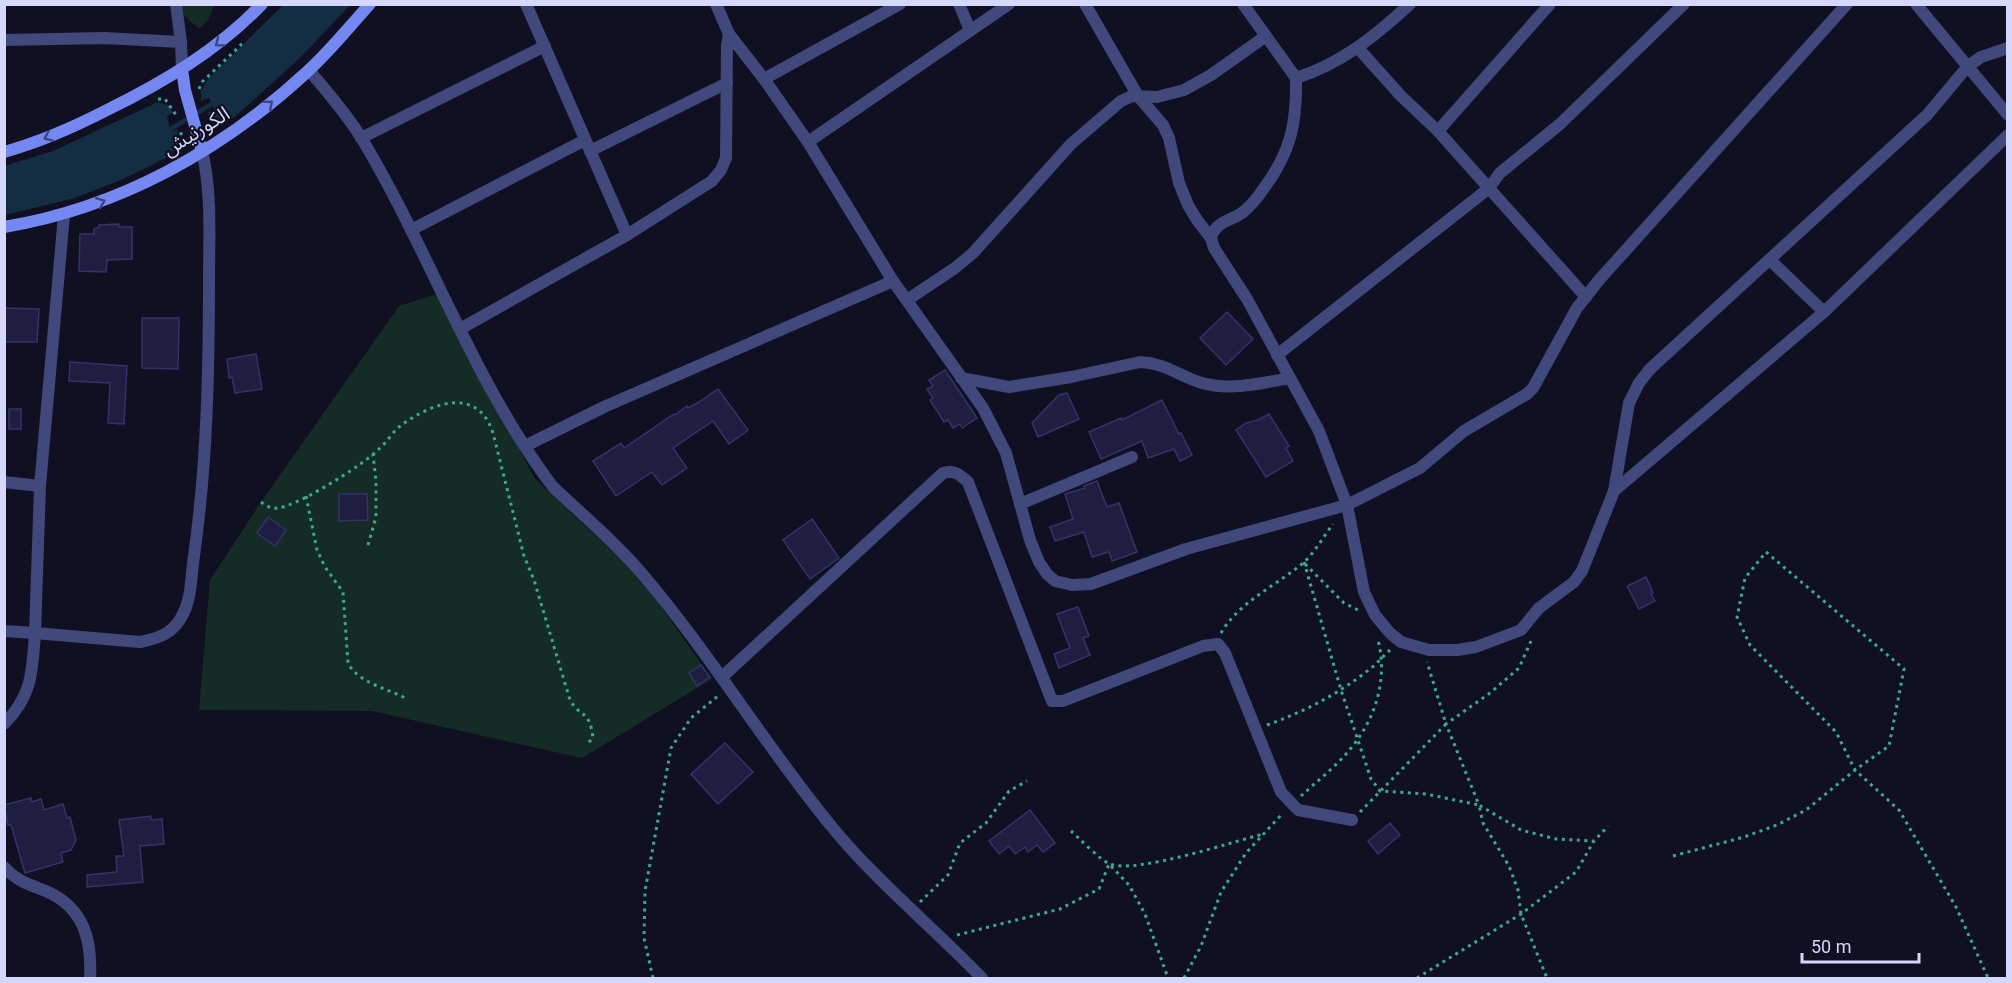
<svg xmlns="http://www.w3.org/2000/svg" width="2012" height="983" font-family="Roboto,'Noto Sans Arabic',sans-serif">
	<style>
		.green { fill: #142b26 }
		.water { fill: #132e43 }
		.pier { fill: #101022 }
		.lines { fill: none; stroke-linecap: round; stroke-linejoin: round }
		.stream { stroke: #132e43; stroke-width: 4.5 }
		.building { fill: #1f1e41; stroke: #33326b; stroke-width: 1.5 }
		.path { stroke: #3aaa8f; stroke-width: 3; stroke-dasharray: 3 4.5; stroke-linecap: butt }
		.minor { stroke: #40487c; stroke-width: 12 }
		.secondary { stroke: #7588f2; stroke-width: 12 }
		.oneway { stroke: #3d4680 }
		.labels { text-anchor: middle; stroke-width: 4.5; stroke-linejoin: round; paint-order: stroke }
		.street-label { font-size: 20px; fill: #d5d7fb; stroke: #101022 }
	</style>
	<rect width="100%" height="100%" fill="#101022"/>
	<g class="green">
		<path d="M181,5H214L208,21L199,28C191,22 181,15 181,5Z"/>
		<polygon points="437,294 535,479 641,578 712,679 582,758 372,711 199,710 210,580 261,502 399,306"/>
	</g>
	<g class="water">
		<path d="M283,5H350L302,56L236,116C225,124 214,127 207,113L214,110L209,98L201,101V90L208,79Z"/>
		<polygon points="158,102 170,106 174,114 167,116 171,131 178,129 177,146 171,155 150,166 121,180 75,198 5,215 4,166 53,151"/>
	</g>
	<g class="pier">
		<polygon points="208,79 201,90 201,101 209,98 214,109 207,113 210,118 219,124 228,122 219,127 208,121 204,114 205,111 210,108 208,102 201,104 198,102 198,89 203,82"/>
		<polygon points="163,100 172,104 176,113 176,116 171,118 173,128 178,126 181,129 180,148 171,155 177,146 178,130 171,131 167,116 173,113 170,106 158,102"/>
	</g>
	<g class="lines">
		<polyline class="stream" points="166,132 215,102"/>
	</g>
	<g class="building">
		<polygon points="119,224 119,227 132,227 132,259 107,260 106,272 79,271 80,234 94,234 94,229 99,227 99,225"/>
		<polygon points="4,308 39,309 37,342 4,342"/>
		<polygon points="1227,312 1253,339 1226,365 1200,338"/>
		<polygon points="142,318 179,318 178,369 142,368"/>
		<polygon points="256,354 262,389 235,393 232,377 229,378 227,359"/>
		<polygon points="70,362 127,366 124,424 108,423 110,383 69,381"/>
		<polygon points="945,370 977,418 962,428 960,424 953,428 948,420 944,422 930,400 933,398 927,389 933,386 929,380"/>
		<polygon points="718,389 748,430 729,444 713,421 673,448 687,468 662,485 652,472 616,496 593,461 621,443 624,448 674,414 675,415 687,406 688,408 699,402"/>
		<polygon points="1067,393 1079,419 1038,437 1032,423 1059,395"/>
		<polygon points="1162,400 1179,434 1181,433 1192,455 1180,461 1174,449 1148,458 1142,441 1101,459 1089,432 1121,418 1122,420"/>
		<rect x="9" y="409" width="12" height="20"/>
		<polygon points="1269,414 1289,446 1286,448 1293,461 1266,477 1236,430 1246,423 1258,420"/>
		<polygon points="1097,481 1107,507 1119,503 1137,552 1112,561 1109,552 1092,557 1084,532 1055,541 1050,527 1073,519 1065,494 1085,488 1084,486"/>
		<polygon points="339,494 367,494 368,520 339,521"/>
		<polygon points="268,517 286,530 275,546 257,533"/>
		<polygon points="812,519 839,558 810,579 783,540"/>
		<polygon points="1646,577 1653,593 1651,594 1655,601 1639,609 1627,586"/>
		<polygon points="1078,607 1089,636 1083,638 1090,655 1059,668 1054,654 1070,648 1057,614"/>
		<polygon points="701,665 710,677 697,686 689,673"/>
		<polygon points="725,743 753,772 718,804 691,774"/>
		<polygon points="31,798 32,802 41,799 44,810 63,804 67,818 70,817 76,840 71,850 61,853 63,862 25,873 11,825 8,825 4,805"/>
		<polygon points="1030,810 1055,843 1043,852 1037,845 1028,852 1025,847 1015,854 1009,846 999,854 989,841"/>
		<polygon points="151,816 151,820 162,819 164,844 140,846 143,882 87,887 87,875 117,872 116,856 124,856 119,820"/>
		<polygon points="1390,823 1400,835 1378,854 1368,841"/>
	</g>
	<g class="lines">
		<g class="path">
			<polyline points="199,89 202,82 241,45 239,42"/>
			<polyline points="158,99 165,99 176,115"/>
			<polyline points="179,150 181,141 181,130"/>
			<path d="M306,496L317,550L325,567L343,592L348,663C358,683 389,689 407,699"/>
			<path d="M261,502C266,506 271,509 278,508C296,506 342,477 359,465C366,460 374,454 380,448C387,442 392,433 399,427C429,404 477,384 493,433L524,556L534,580L570,700C581,719 589,708 593,738L586,745"/>
			<polyline points="368,545 376,517 376,481 373,454"/>
			<polyline points="1304,562 1341,690 1371,779 1380,791 1426,794 1479,805 1483,823 1509,866 1518,890 1521,914 1547,978"/>
			<polyline points="1305,564 1344,603 1358,610"/>
			<path d="M1221,633C1238,603 1275,586 1302,564C1314,554 1323,537 1333,524"/>
			<polyline points="1531,641 1519,668 1490,693 1446,724 1479,805 1521,830 1556,839 1594,841 1608,826"/>
			<path d="M1267,725C1303,712 1335,696 1366,672C1375,666 1382,657 1390,650"/>
			<path d="M1301,796C1317,781 1337,766 1351,748C1376,718 1388,678 1378,640"/>
			<polyline points="1360,812 1446,724 1427,662"/>
			<path d="M1071,831C1079,838 1101,861 1110,864C1136,874 1232,842 1263,834"/>
			<polyline points="1673,856 1744,837 1777,825 1806,810 1855,770 1889,746 1904,669 1766,552 1745,578 1737,617 1750,645 1836,732 1855,770 1899,810 1956,907 1988,978"/>
			<polyline points="920,902 948,875 960,843 986,823 1009,791 1027,781"/>
			<polyline points="957,935 1060,909 1099,889 1109,864 1129,885 1145,914 1168,978"/>
			<polyline points="653,978 644,938 645,891 671,748 691,718 718,696"/>
			<polyline points="1184,978 1201,946 1221,892 1246,853 1283,813"/>
			<polyline points="1417,978 1521,914 1576,872 1594,841"/>
		</g>
		<g class="minor">
			<polyline points="176,4 181,42 182,69"/>
			<polyline points="526,4 627,235"/>
			<polyline points="716,4 729,34 764,79 808,142 893,281 983,408 1006,453 1030,540 1039,562 1047,574 1055,581 1072,585 1091,584 1186,549 1347,505 1420,468 1464,431 1527,394 1533,388 1577,308 1599,280 1847,4"/>
			<polyline points="959,4 970,30"/>
			<polyline points="1085,4 1138,96 1163,125 1169,138 1179,183 1188,205 1197,220 1211,238"/>
			<path d="M1243,4L1296,78C1341,64 1375,36 1410,4"/>
			<polyline points="1916,4 2008,115"/>
			<polyline points="4,40 104,38 181,42"/>
			<polyline points="1358,48 1401,96 1438,131 1586,297"/>
			<path d="M309,70C327,92 347,114 362,139C430,252 473,381 553,487C584,516 617,544 644,576C712,656 765,746 832,827C877,882 933,927 982,978"/>
			<path d="M1296,78C1297,122 1291,152 1264,188C1258,197 1251,206 1242,213C1230,221 1215,222 1211,238L1214,248L1247,299L1319,431L1347,505L1364,592L1375,615L1390,633L1401,642L1429,650H1457L1476,647L1521,630L1539,608L1574,582L1582,571L1614,491L1629,403L1639,383L1650,369L1927,115L1968,66L1981,57L2008,48"/>
			<polyline points="764,79 900,4"/>
			<polyline points="1438,131 1550,4"/>
			<polyline points="361,138 545,46"/>
			<polyline points="808,142 1009,4"/>
			<polyline points="590,151 727,83"/>
			<polyline points="411,230 585,140"/>
			<polyline points="1770,260 1824,312"/>
			<polyline points="907,300 955,268 973,253 1071,144 1121,101 1132,96 1157,97 1184,90 1211,75 1266,36"/>
			<polyline points="460,329 627,235 712,181 721,170 726,158 727,45 729,34"/>
			<polyline points="1277,355 1488,189 1500,173 1560,124 1684,4"/>
			<path d="M961,378L1009,387L1071,377L1140,362C1165,363 1179,376 1202,383C1230,391 1262,383 1290,378"/>
			<polyline points="525,446 606,406 893,281"/>
			<polyline points="4,482 40,486"/>
			<polyline points="1614,491 1824,312 2008,135"/>
			<polyline points="1020,504 1132,457"/>
			<polyline points="4,631 35,633 40,486 64,215"/>
			<path d="M722,677L943,473C955,470 959,474 968,482L1052,701H1063L1203,646L1218,644L1225,653L1281,792L1298,810L1352,820"/>
			<path d="M4,724C33,695 32,671 35,633L140,642C160,638 174,633 183,614C192,597 191,574 194,556C207,464 209,371 209,278C209,237 212,192 202,151"/>
			<path d="M4,867C19,883 30,884 48,892C85,909 92,942 90,978"/>
		</g>
		<g class="secondary">
			<polyline points="182,69 185,90 202,151"/>
			<path d="M4,152C40,142 74,127 107,110C164,82 218,50 262,4"/>
			<path d="M4,227C119,208 223,150 308,71C330,51 349,27 370,4"/>
		</g>
	</g>
	<defs><path id="oneway-chevron" d="M-2-3.5L2.5 0L-2 3.5" fill="none" stroke-width="1.6" stroke-linecap="round" stroke-linejoin="round" transform="scale(1.5)"/></defs>
	<g class="oneway">
		<use href="#oneway-chevron" transform="translate(219 43) rotate(143)"/>
		<use href="#oneway-chevron" transform="translate(269 104) rotate(-40)"/>
		<use href="#oneway-chevron" transform="translate(48 137) rotate(157)"/>
		<use href="#oneway-chevron" transform="translate(101 202) rotate(-22)"/>
	</g>
	<g class="labels">
		<g class="street-label">
			<text transform="translate(196 131) rotate(-32)" y="7">الكورنيش</text>
		</g>
	</g>
	<rect width="2012" height="983" fill="none" stroke="#d5d7fb" stroke-width="12"/>
	<path d="M1802 953v9h117v-9" fill="none" stroke="#d5d7fb" stroke-width="3"/>
	<text x="1811" y="953" font-size="18" fill="#d5d7fb" stroke="#101022" stroke-width="4.5" paint-order="stroke">50 m</text>
</svg>
